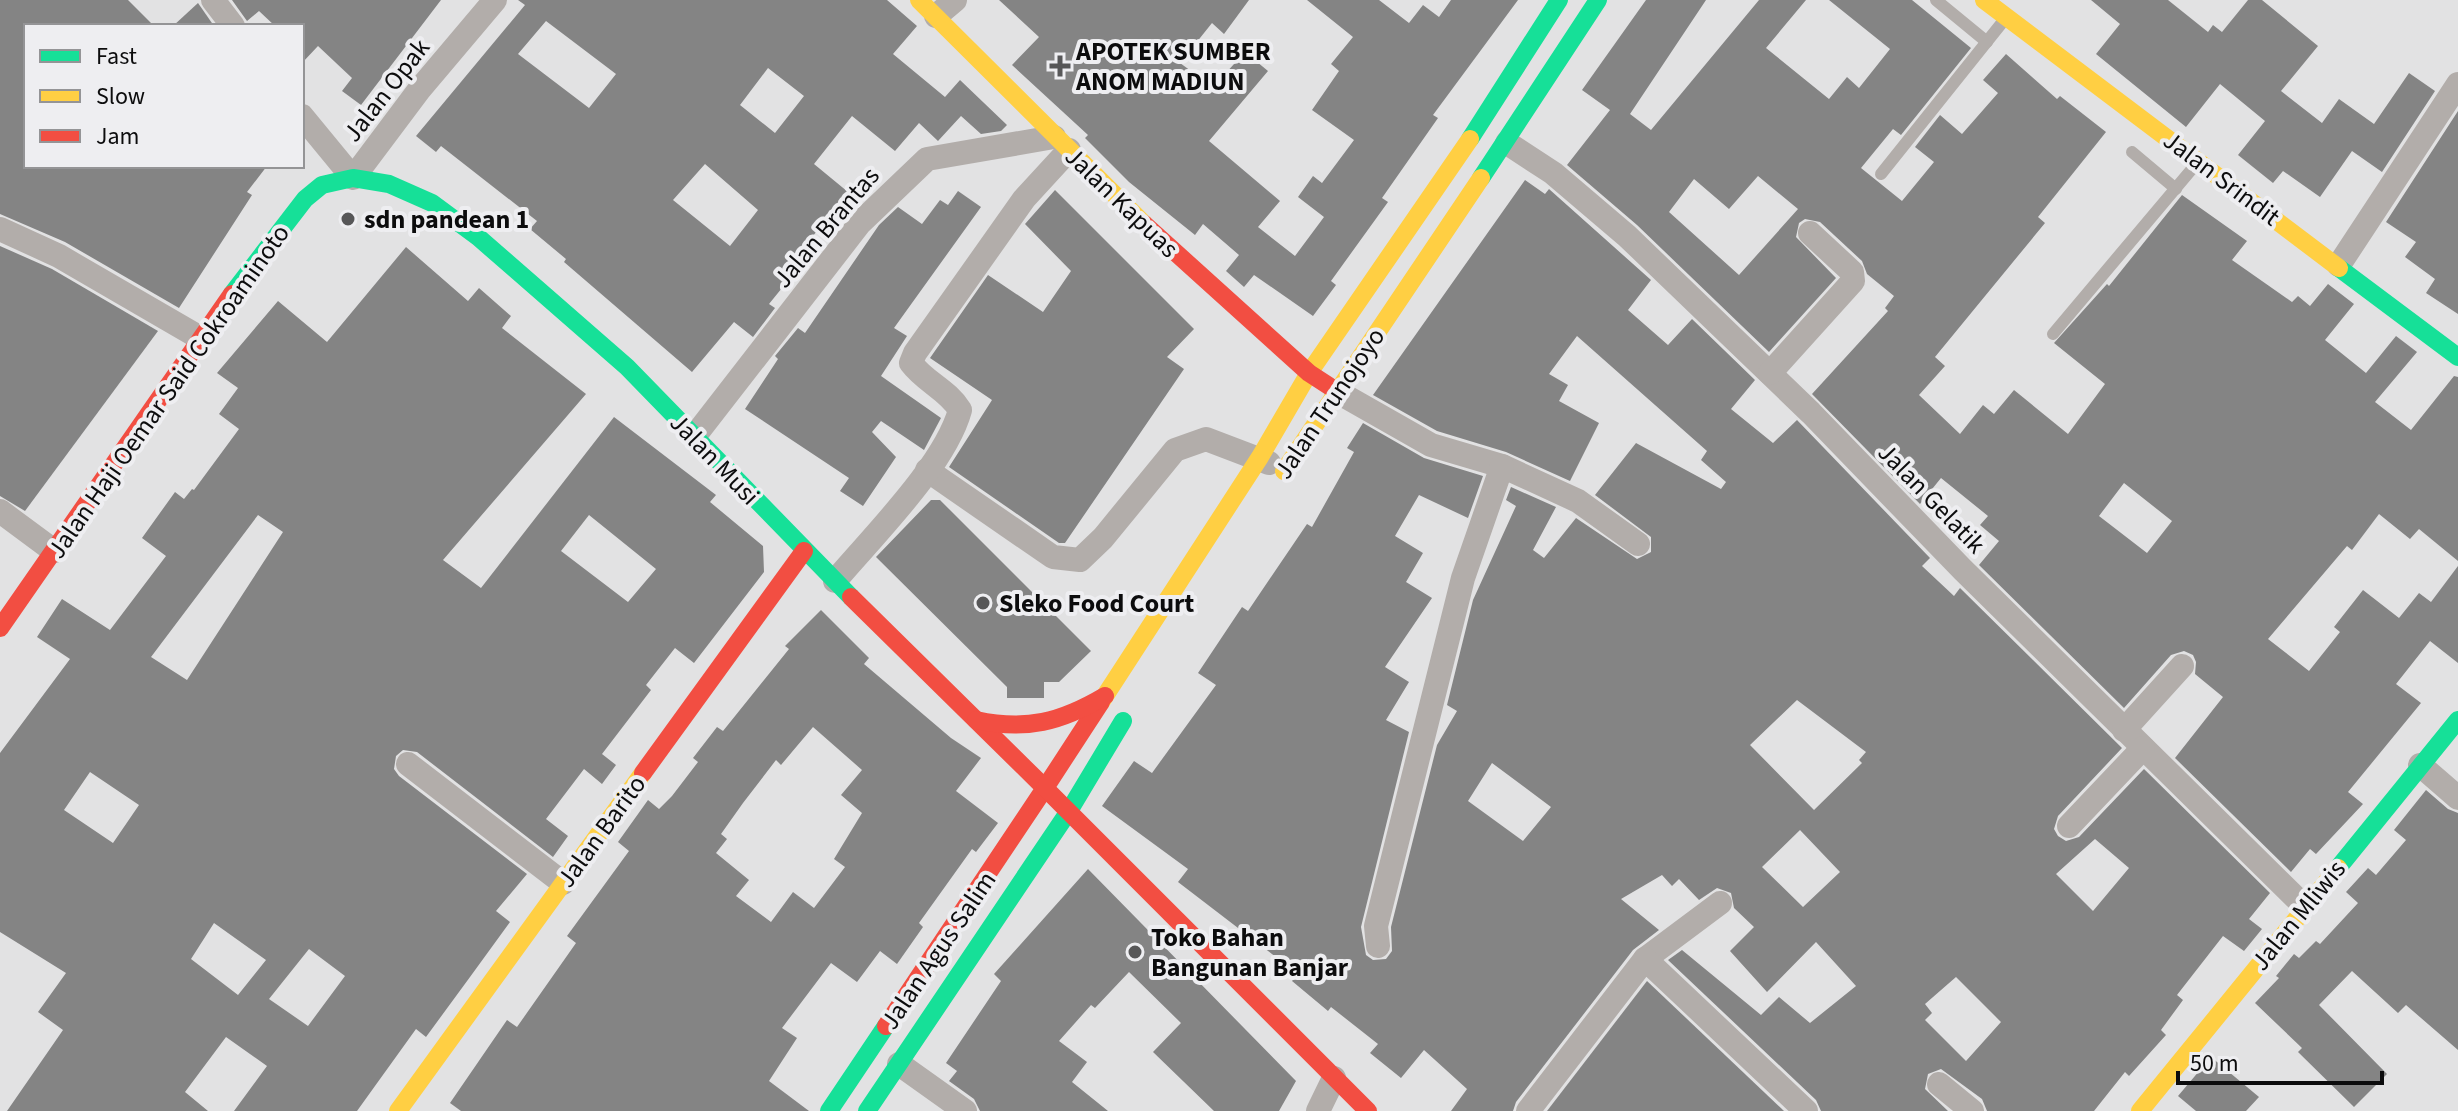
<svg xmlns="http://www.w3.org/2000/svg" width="2458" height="1111" font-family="'Source Sans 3',sans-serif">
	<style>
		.building { fill: #848484; fill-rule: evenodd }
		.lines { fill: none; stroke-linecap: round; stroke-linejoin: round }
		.lane { stroke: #b2adaa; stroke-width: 12 }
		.street { stroke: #b2adaa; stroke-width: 24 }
		.fast { stroke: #16e098; stroke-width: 18 }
		.slow { stroke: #ffcf43; stroke-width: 18 }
		.jam { stroke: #f24e42; stroke-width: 18 }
		.poi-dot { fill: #575758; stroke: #eeeef1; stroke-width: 3 }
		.labels { text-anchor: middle; stroke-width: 8; stroke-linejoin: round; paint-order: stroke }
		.poi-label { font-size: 26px; font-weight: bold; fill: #0c0c0d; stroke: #eeeef1; text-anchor: start }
		.street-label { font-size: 26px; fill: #0c0c0d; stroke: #eeeef1 }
	</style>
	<rect width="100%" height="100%" fill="#e2e2e3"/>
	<g class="building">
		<polygon points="0,0 128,0 154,26 26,26 26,166 267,166 247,192 252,195 179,308 65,242 0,214"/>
		<polygon points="232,0 441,0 361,105 342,91 352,78 318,46 302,63 302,26 275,26 259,11 247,21"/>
		<path d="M518,0H887L917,26L893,54L945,97L960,80L1007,125L1001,131L981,134L961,116L938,141L919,123L895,151L852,116L814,164L848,192L805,246L812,251L769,304L775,308L753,337L734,322L692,372L564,262L566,259L530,229L537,221L441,146L436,152L416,136L525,5ZM546,21L616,74L589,108L518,54ZM768,68L804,96L775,133L740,105ZM705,164L758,210L730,246L673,200Z"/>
		<polygon points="999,0 1249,0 1224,34 1212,23 1180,63 1213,87 1245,52 1268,71 1209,141 1280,201 1258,227 1295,256 1324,217 1298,197 1313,176 1322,183 1354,140 1312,110 1339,71 1331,64 1353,37 1307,0 1379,0 1409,23 1423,5 1439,17 1451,0 1518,0 1433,115 1438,118 1382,198 1388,202 1331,281 1336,285 1313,316 1254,275 1244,287 1226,271 1239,255 1203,224 1195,235 1129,182 1085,138 1088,135 1012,65 1039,37"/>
		<path d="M1646,0H1706L1630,114L1651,130L1759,0H1806L1766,48L1829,99L1847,77L1859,88L1890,49L1829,0H1912L1971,48L1901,135L1893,129L1861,168L1902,201L1934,162L1915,147L1940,115L1962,134L1998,93L1983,80L2006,54L2057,99L2060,96L2106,132L2038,217L2045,223L1935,357L1945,366L1919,395L1960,434L1983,405L1994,414L2014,390L2068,434L2105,384L2054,343L2107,284L2109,286L2182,195L2247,241L2232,260L2292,302L2298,296L2310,306L2328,284L2354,304L2325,340L2366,373L2396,336L2417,352L2375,402L2411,430L2454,376L2458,377V561L2419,529L2410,539L2379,514L2352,550L2347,546L2268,639L2309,671L2340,632L2334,627L2363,590L2399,618L2419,593L2431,602L2458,566V663L2430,641L2396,684L2421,703L2348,792L2363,804L2316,854L2310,849L2291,872L2175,758L2223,697L2195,674L2196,662L2193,655L2184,651L2171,655L2124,708L1979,565L1999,541L1980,525L1988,516L1941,478L1920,504L1812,394L1888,311L1885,308L1894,296L1867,274L1862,261L1820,222L1805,219L1799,223L1796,237L1836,278L1769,352L1637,225L1567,165L1610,110L1582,90ZM1758,176L1798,209L1739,275L1669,212L1694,179L1729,209ZM2124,483L2172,521L2147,553L2099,516Z"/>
		<polygon points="2091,0 2168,0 2208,32 2213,25 2222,32 2248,0 2262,0 2318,46 2281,91 2322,123 2339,99 2374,124 2409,73 2435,91 2382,172 2352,151 2320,197 2283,171 2273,183 2238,155 2265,121 2220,84 2186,127 2096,54 2120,24"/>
		<polygon points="198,3 214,26 173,26"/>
		<polygon points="2458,111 2458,314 2426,293 2435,279 2405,257 2416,242 2386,222"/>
		<path d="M1525,180L1545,194L1549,189L1651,280L1628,310L1668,345L1692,319L1755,380L1731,409L1773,443L1797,420L1930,558L1922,566L1954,596L1960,588L2122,748L2058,816L2054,829L2058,836L2066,841L2079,837L2144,769L2270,893L2249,919L2262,929L2244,951L2223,936L2177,995L2183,1000L2161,1030L2166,1035L2129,1076L2125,1072L2094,1111H1987L1982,1099L1941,1069L1928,1074L1925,1089L1948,1111H1821L1816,1100L1668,960L1682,950L1761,1015L1779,997L1810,1023L1856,986L1816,942L1767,992L1730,951L1754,927L1734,908L1731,893L1717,888L1699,900L1679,879L1672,886L1662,875L1621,899L1659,930L1633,950L1516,1102L1513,1111H1451L1467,1089L1424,1050L1401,1078L1370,1053L1378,1044L1331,1007L1328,1011L1292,981L1298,974L1178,882L1188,869L1102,806L1134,761L1152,773L1216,685L1198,673L1242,607L1248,611L1307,524L1312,527L1354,452L1347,448L1363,423L1424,458L1483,476L1468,518L1419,495L1395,536L1423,553L1406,582L1432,598L1385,667L1409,682L1386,720L1409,732L1361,927L1366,955L1373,960L1386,959L1392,951L1391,927L1437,745L1457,711L1447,705L1473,600L1516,506L1506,500L1511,487L1556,507L1533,550L1544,558L1576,518L1637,559L1651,552V537L1595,495L1636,443L1721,489L1726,482L1701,460L1707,451L1577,336L1549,374L1568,385L1559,401L1599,423L1570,481L1506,452L1437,431L1373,395ZM1797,700L1866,752L1859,760L1862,763L1814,810L1750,745ZM1492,763L1551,807L1523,841L1468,801ZM1800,830L1840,872L1803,907L1762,867ZM2095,839L2129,868L2093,911L2056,874ZM1956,977L2001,1022L1966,1061L1925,1020L1932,1013L1925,1004Z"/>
		<polygon points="1055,190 1194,329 1167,357 1184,369 1065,543 1059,543 949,467 992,400 930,358 988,275 1043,312 1071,271 1025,224"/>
		<polygon points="958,191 981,207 894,328 907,336 881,376 941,418 924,450 881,421 872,432 896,457 863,506 840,491 849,478 745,409 778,359 775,356 798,328 805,333 879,225 898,207 922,224 940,200 948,205"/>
		<polygon points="0,246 52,269 158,331 25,511 0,496"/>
		<path d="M406,247L468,301L479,288L511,316L502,328L586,394L443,560L481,588L614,417L716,495L710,502L763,546L764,572L694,663L675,648L646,685L651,690L602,754L616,765L602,784L584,769L546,819L568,836L553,857L417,752L403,750L396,756L394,769L399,776L527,874L496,911L510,922L470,977L426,1037L416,1029L357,1111H234L267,1066L226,1037L185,1092L208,1111H7L63,1030L38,1012L66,973L0,932V753L70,659L37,637L62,599L110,630L166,556L142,538L175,492L184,499L192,489L194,490L239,429L219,414L238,388L217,373L278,301L327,342ZM258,515L283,532L187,680L151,657ZM589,515L656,569L628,602L561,551ZM90,772L139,805L113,843L64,810ZM214,923L266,960L238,995L191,959ZM309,949L345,976L308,1026L269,999Z"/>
		<polygon points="931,500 940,500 1091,651 1059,682 1044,682 1044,698 1007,698 1007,687 876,557"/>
		<path d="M821,610L869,658L864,664L951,738L981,758L956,791L998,823L976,852L972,849L919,923L923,927L897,964L880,951L857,982L831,963L782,1028L797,1038L769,1081L809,1111H461L450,1103L507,1020L517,1027L576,943L567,936L629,851L618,842L648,800L659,809L672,796L698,762L693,758L717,727L723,731L789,649L785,646ZM813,727L862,770L841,795L862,813L834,859L845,867L814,908L793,892L771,922L736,896L749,880L716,853L727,839L721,834L743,803L776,760L781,765Z"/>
		<polygon points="2426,790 2448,809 2458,813 2458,1050 2406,1005 2398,1013 2352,971 2319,1005 2387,1074 2354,1107 2298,1052 2302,1048 2255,1003 2279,978 2276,976 2294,954 2299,958 2316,941 2320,944 2358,903 2346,892 2368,868 2376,875 2406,840 2394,830"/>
		<polygon points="1088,869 1296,1081 1279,1111 1214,1111 1153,1052 1181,1023 1129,972 1095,1008 1091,1005 1059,1041 1087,1062 1072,1082 1108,1111 980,1111 974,1099 949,1081 957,1071 946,1063 1001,981 994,974"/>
		<polygon points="1647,981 1784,1111 1547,1111"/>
		<polygon points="2211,1057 2259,1097 2246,1111 2196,1111 2178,1096"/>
	</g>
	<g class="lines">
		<g class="lane">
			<polyline points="1936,0 1987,42"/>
			<polyline points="2132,152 2176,189"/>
			<polyline points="1881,174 2005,19"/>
			<polyline points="2053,334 2197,163"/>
		</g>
		<g class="street">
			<polyline points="213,0 233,26"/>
			<polyline points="936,16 955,0"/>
			<polyline points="302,116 353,178 419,90 495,0"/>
			<polyline points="1507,143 1553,173 1627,236 1811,413 1963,570 2304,906"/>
			<polyline points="0,229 59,256 202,339"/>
			<polyline points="2339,265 2458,84"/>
			<polyline points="1770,373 1853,281 1852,272 1810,233"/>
			<polyline points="1336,391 1431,445 1502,466 1578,501 1638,544"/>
			<polyline points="694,437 860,223 927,159 1054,137"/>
			<polyline points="927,470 1053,557 1080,560 1103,538 1175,450 1206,439 1269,463"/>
			<polyline points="0,511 54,551"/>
			<path d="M835,581C873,536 945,465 960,410C948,390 925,382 911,363L915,353L1024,199L1069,150"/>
			<polyline points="2124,730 2182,666"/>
			<polyline points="408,764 563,883"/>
			<polyline points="2420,765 2458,798"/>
			<polyline points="2069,826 2143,748"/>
			<polyline points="1378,946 1376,926 1463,578 1502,466"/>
			<polyline points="1645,959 1720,903"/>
			<polyline points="899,1064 965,1111"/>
			<polyline points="1939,1084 1972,1111"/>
			<polyline points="1318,1111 1334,1078"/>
			<polyline points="1528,1111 1645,959 1806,1111"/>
		</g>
		<g class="fast">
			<polyline points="1470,139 1559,0"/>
			<polyline points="1481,178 1598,0"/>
			<polyline points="2339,268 2458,357"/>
			<polyline points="232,294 305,199 322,185 353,178 389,184 432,203 478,237 627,367 851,597"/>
			<polyline points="1069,811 1123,721"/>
			<polyline points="2338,868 2458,720"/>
			<polyline points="829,1111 886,1026"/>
			<polyline points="867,1111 1069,811"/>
		</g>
		<g class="slow">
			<polyline points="919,0 1144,224"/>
			<polyline points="1984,0 2339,268"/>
			<polyline points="1284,471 1481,178"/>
			<polyline points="1101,702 1260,457 1309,373 1470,139"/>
			<polyline points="398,1111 643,773"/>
			<polyline points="2140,1111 2338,868"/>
		</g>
		<g class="jam">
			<polyline points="1144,224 1309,373 1329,386"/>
			<polyline points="851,597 1045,788 886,1026"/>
			<polyline points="0,628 232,294"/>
			<polyline points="1101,702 1045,788 1368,1111"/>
			<path d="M976,720C1026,731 1061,722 1105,696"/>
			<polyline points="643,773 804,551"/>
		</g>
	</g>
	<g class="poi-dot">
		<path d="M1056 54h8v8h8v8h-8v8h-8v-8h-8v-8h8z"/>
		<circle cx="348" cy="219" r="8"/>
		<circle cx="983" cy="603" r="8"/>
		<circle cx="1135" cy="952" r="8"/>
	</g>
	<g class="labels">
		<g class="poi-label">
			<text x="1076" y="60">APOTEK SUMBER<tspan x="1076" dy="30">ANOM MADIUN</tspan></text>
			<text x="364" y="228">sdn pandean 1</text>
			<text x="999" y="612">Sleko Food Court</text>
			<text x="1151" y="946">Toko Bahan<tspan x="1151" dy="30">Bangunan Banjar</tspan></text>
		</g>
		<g class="street-label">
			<text transform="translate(386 90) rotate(-52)" y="9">Jalan Opak</text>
			<text transform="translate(2222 178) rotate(37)" y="9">Jalan Srindit</text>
			<text transform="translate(1122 202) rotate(44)" y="9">Jalan Kapuas</text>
			<text transform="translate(826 227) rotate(-50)" y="9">Jalan Brantas</text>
			<text transform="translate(168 391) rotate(-55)" y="9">Jalan Haji Oemar Said Cokroaminoto</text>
			<text transform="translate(1329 403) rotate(-56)" y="9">Jalan Trunojoyo</text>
			<text transform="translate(715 459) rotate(46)" y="9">Jalan Musi</text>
			<text transform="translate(1932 498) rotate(46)" y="9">Jalan Gelatik</text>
			<text transform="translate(601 831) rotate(-54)" y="9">Jalan Barito</text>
			<text transform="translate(2298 915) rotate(-51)" y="9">Jalan Mliwis</text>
			<text transform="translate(938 950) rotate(-56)" y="9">Jalan Agus Salim</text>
		</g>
	</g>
	<rect x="24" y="24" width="280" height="144" fill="#eeeef1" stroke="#949496" stroke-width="2"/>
	<rect x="40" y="50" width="40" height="12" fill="#16e098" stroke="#949496" stroke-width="2"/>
	<text x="96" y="64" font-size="24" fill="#0c0c0d">Fast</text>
	<rect x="40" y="90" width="40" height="12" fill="#ffcf43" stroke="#949496" stroke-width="2"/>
	<text x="96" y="104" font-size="24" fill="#0c0c0d">Slow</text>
	<rect x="40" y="130" width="40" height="12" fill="#f24e42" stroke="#949496" stroke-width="2"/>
	<text x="96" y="144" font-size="24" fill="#0c0c0d">Jam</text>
	<path d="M2178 1071v12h204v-12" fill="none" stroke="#0c0c0d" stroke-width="4"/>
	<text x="2190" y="1071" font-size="24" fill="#0c0c0d" stroke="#eeeef1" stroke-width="6" paint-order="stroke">50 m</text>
</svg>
